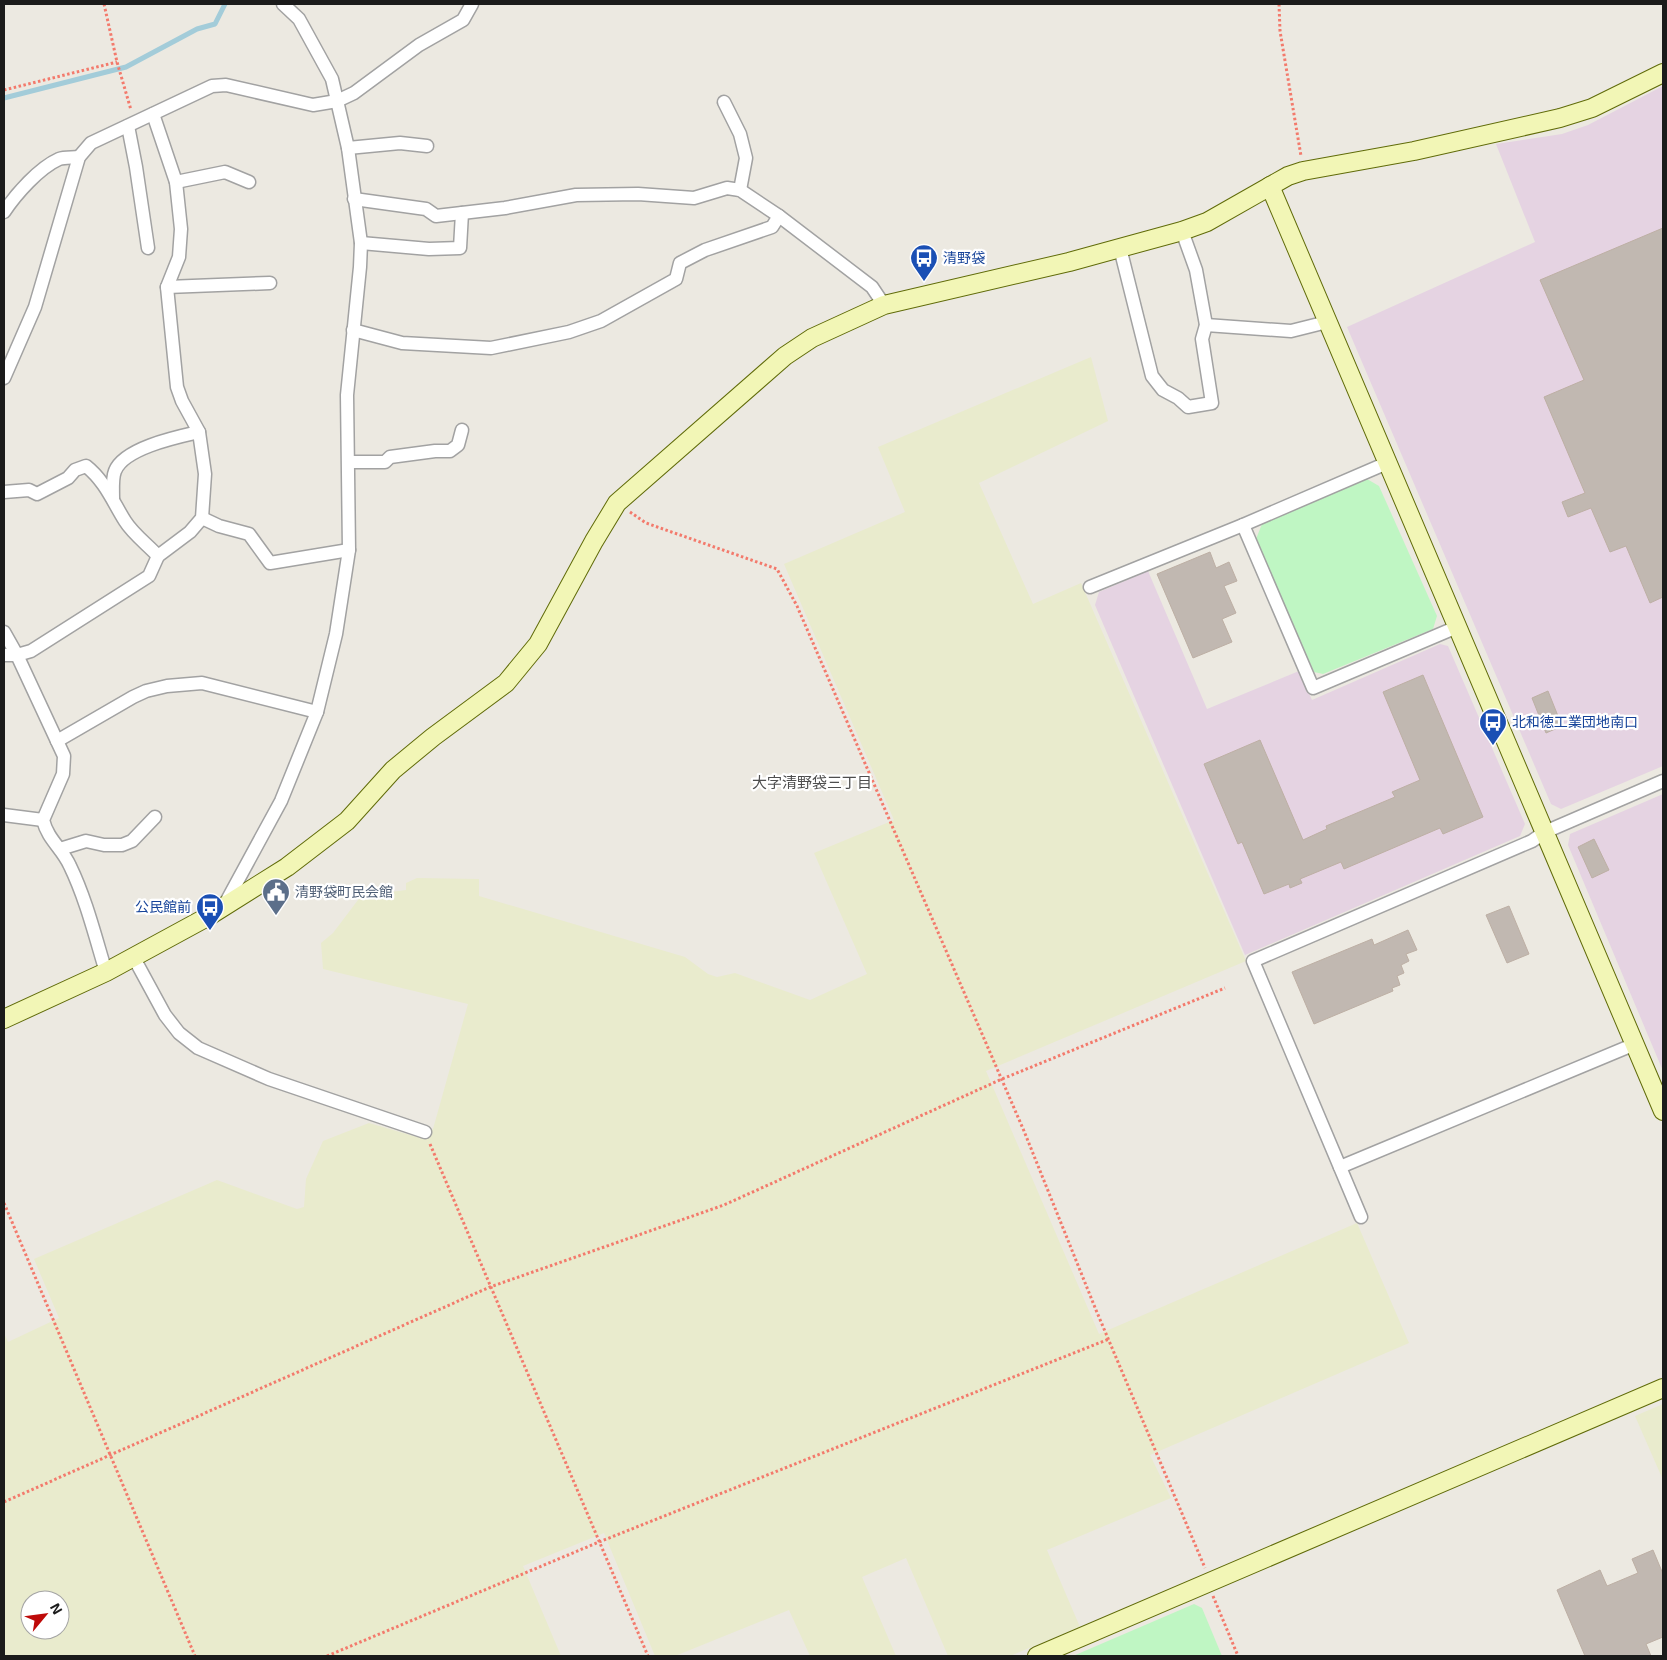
<svg xmlns="http://www.w3.org/2000/svg" width="1667" height="1660" font-family="'Exo 2','Noto Sans JP',sans-serif">
	<style>
		.industrial { fill: #e5d3e2 }
		.farmland { fill: #e9ebcd; fill-rule: evenodd }
		.park { fill: #bff6c3 }
		.lines { fill: none; stroke-linecap: round; stroke-linejoin: round }
		.stream { stroke: #a3ccd9; stroke-width: 5 }
		.building { fill: #c1b8b1; stroke: #bdafa4 }
		.street-casing { stroke: #a2a2a2; stroke-width: 15 }
		.secondary-casing { stroke: #606b09; stroke-width: 20 }
		.path { stroke: #f37a6c; stroke-width: 3; stroke-dasharray: 2.5 2.5; stroke-linecap: butt }
		.street { stroke: #fff; stroke-width: 12 }
		.secondary { stroke: #f2f6b6; stroke-width: 18 }
		.labels { text-anchor: middle; stroke-width: 4.5; stroke-linejoin: round; paint-order: stroke }
		.transit-label { font-size: 14px; fill: #164399; stroke: #fff; text-anchor: start }
		.service-label { font-size: 14px; fill: #4e5e75; stroke: #fff; text-anchor: start }
		.neighbourhood-label { font-size: 15px; fill: #4e4e4e; stroke: #fff }
	</style>
	<rect width="100%" height="100%" fill="#ece9e1"/>
	<g class="industrial">
		<polygon points="1663,86 1663,766 1561,809 1551,804 1347,327 1535,242 1496,144 1562,134 1588,125"/>
		<polygon points="1148,571 1207,709 1299,671 1312,700 1440,644 1448,646 1525,824 1520,836 1245,955 1095,605 1099,592"/>
		<polygon points="1663,794 1663,1071 1568,845 1570,834"/>
	</g>
	<g class="farmland">
		<path d="M1091,357L1108,421L979,483L1033,604L1081,583L1246,961L986,1071L1099,1334L1357,1223L1409,1343L1150,1455L1171,1498L1047,1550L1080,1627L1010,1656H948L906,1558L862,1577L896,1656H810L789,1610L675,1656H655L604,1533L523,1566L561,1656H4V1333L8,1342L59,1318L34,1259L217,1180L297,1209L304,1207L306,1179L323,1141L369,1123L417,1137L433,1129L468,1004L323,969L321,943L333,933L361,896L406,890V883L417,878L479,879V896L685,957L708,974L717,977L735,973L810,1000L867,974L814,853L894,820L784,564L905,512L878,447ZM30,1600H60V1630H30Z"/>
		<polygon points="1663,1404 1663,1480 1635,1416"/>
	</g>
	<g class="park">
		<polygon points="1367,479 1379,486 1437,616 1433,629 1323,674 1314,672 1256,539 1262,524"/>
		<polygon points="1194,1604 1202,1608 1222,1656 1073,1656"/>
	</g>
	<g class="lines">
		<polyline class="stream" points="4,98 126,67 197,29 215,24 225,4"/>
	</g>
	<g class="building">
		<polygon points="1663,228 1663,597 1650,603 1626,546 1610,552 1591,508 1568,517 1562,502 1585,493 1544,397 1584,380 1540,280"/>
		<polygon points="1210,552 1216,568 1229,562 1237,581 1224,586 1236,613 1222,619 1232,642 1193,658 1157,574"/>
		<polygon points="1423,675 1483,817 1443,834 1440,828 1344,869 1341,862 1300,879 1302,883 1290,888 1289,884 1264,894 1242,842 1238,844 1204,764 1260,740 1303,840 1327,829 1326,826 1395,797 1392,792 1420,780 1383,692"/>
		<polygon points="1548,691 1562,726 1546,733 1532,698"/>
		<polygon points="1594,839 1609,870 1592,878 1578,847"/>
		<polygon points="1509,906 1529,954 1507,963 1486,915"/>
		<polygon points="1408,930 1417,950 1406,954 1409,961 1401,965 1404,973 1397,976 1400,985 1392,988 1393,991 1314,1024 1292,972 1372,939 1374,945"/>
		<polygon points="1653,1550 1663,1574 1663,1637 1646,1644 1651,1656 1585,1656 1557,1590 1600,1570 1607,1586 1638,1573 1632,1559"/>
	</g>
	<g class="lines">
		<g class="street-casing">
			<g id="street">
				<polyline points="724,102 740,134 746,158 740,190"/>
				<polyline points="128,126 136,167 148,248"/>
				<polyline points="348,148 400,143 427,146"/>
				<polyline points="176,182 225,172 249,182"/>
				<polyline points="354,199 426,209 436,216 505,208 576,195 638,194 694,198 727,188 740,190 779,216"/>
				<path d="M4,212C16,194 39,168 59,159C65,157 73,158 79,157"/>
				<polyline points="361,243 429,249 460,248 462,213"/>
				<polyline points="1120,248 1152,376 1163,390 1178,398 1188,407 1212,403 1202,339 1206,325 1196,270 1182,231"/>
				<polyline points="167,287 270,283"/>
				<polyline points="1206,325 1291,331 1327,322"/>
				<polyline points="353,330 402,343 491,348 569,332 601,321 676,279 680,263 705,250 772,227 779,216 872,287 884,305"/>
				<polyline points="4,378 35,307 79,157 91,143 212,86 226,85 313,105 337,101 354,93 419,45 463,20 472,4"/>
				<polyline points="349,462 385,462 390,457 435,451 450,451 458,445 462,430"/>
				<path d="M4,492L29,490L37,494L68,478L75,470L86,466C105,481 113,502 125,521C133,534 148,545 158,556"/>
				<path d="M113,498C113,490 112,478 115,471C124,448 177,437 199,432"/>
				<polyline points="202,518 219,526 249,534 270,563 349,550"/>
				<polyline points="1243,525 1313,688 1457,627"/>
				<polyline points="1090,587 1243,525 1387,463"/>
				<path d="M4,632L17,655L64,756L63,774L43,820C48,840 62,848 70,866C86,899 95,936 106,972"/>
				<polyline points="4,655 17,655 31,651 149,576 158,556 190,532 202,518 205,474 199,432 182,401 177,387 167,287 179,257 181,229 176,182 153,114"/>
				<polyline points="57,741 133,697 146,691 167,686 202,683 317,712"/>
				<polyline points="4,815 43,820"/>
				<polyline points="60,849 86,841 104,845 122,845 132,841 155,817"/>
				<polyline points="225,904 281,801 317,712 336,634 349,550 347,395 360,267 361,243 348,148 332,79 299,19 283,4"/>
				<polyline points="134,958 165,1015 179,1033 198,1048 269,1079 425,1132"/>
				<polyline points="1340,1167 1635,1044"/>
				<polyline points="1361,1217 1253,961 1532,841 1545,832 1663,781"/>
			</g>
		</g>
		<g class="secondary-casing">
			<g id="secondary">
				<polyline points="1270,186 1663,1111"/>
				<polyline points="4,1019 106,972 209,916 287,867 347,821 393,770 433,737 506,683 538,644 594,541 617,503 785,356 812,338 884,305 1069,262 1182,231 1207,222 1288,176 1303,171 1414,151 1560,118 1592,108 1663,73"/>
				<polyline points="1037,1656 1663,1388"/>
			</g>
		</g>
		<g class="path">
			<polyline points="104,4 117,62 131,110"/>
			<polyline points="1279,4 1280,31 1301,156"/>
			<polyline points="4,90 117,62"/>
			<polyline points="630,512 646,523 777,569 797,606 1024,1131 1096,1310 1205,1568"/>
			<polyline points="430,1144 648,1656"/>
			<polyline points="4,1203 195,1656"/>
			<polyline points="4,1502 490,1287 724,1205 1002,1079 1225,988"/>
			<polyline points="1213,1596 1238,1656"/>
			<polyline points="327,1656 599,1542 1109,1339"/>
		</g>
		<use href="#street" class="street"/>
		<use href="#secondary" class="secondary"/>
	</g>
	<defs>
		<g id="bus-pin" transform="scale(1.4375)"><path d="M0 17L-7.5 6A9.5 9.5 0 1 1 7.5 6Z" fill="#1a4fb4" stroke="#fff"/><path d="M-5-6H5V4H4V6H2V4H-2V6H-4V4H-5ZM-3.5-4V0h7V-4ZM-3.5 1.2v1.5H-2V1.2ZM2 1.2v1.5H3.5V1.2Z" fill="#fff"/></g>
		<g id="civic-pin" transform="scale(1.4375)"><path d="M0 17L-7.5 6A9.5 9.5 0 1 1 7.5 6Z" fill="#5c6f8a" stroke="#fff"/><path d="M-.6-6.5H3V-4.5H.6V-3L4-1V1h2V6H-6V1h2V-1L-.6-3ZM-1.2 2.5V6h2.4V2.5Z" fill="#fff"/></g>
	</defs>
	<g fill-rule="evenodd">
		<use href="#bus-pin" x="924" y="258"/>
		<use href="#bus-pin" x="1493" y="722"/>
		<use href="#civic-pin" x="276" y="892"/>
		<use href="#bus-pin" x="210" y="907"/>
	</g>
	<g class="labels">
		<g class="transit-label">
			<text x="943" y="263">清野袋</text>
			<text x="1512" y="727">北和徳工業団地南口</text>
			<text x="191" y="912" text-anchor="end">公民館前</text>
		</g>
		<g class="service-label">
			<text x="295" y="897">清野袋町民会館</text>
		</g>
		<g class="neighbourhood-label">
			<text x="812" y="788">大字清野袋三丁目</text>
		</g>
	</g>
	<rect width="1667" height="1660" fill="none" stroke="#1b1b1b" stroke-width="10"/>
	<g transform="translate(45 1615) rotate(61)"><circle r="24" fill="#ffffff" stroke="#a4a4a4"/>
	<path d="M0-4L9 19L0 12L-9 19Z" fill="#be0a09"/>
	<text y="-8" font-size="14" font-weight="bold" text-anchor="middle" fill="#1b1b1b">N</text>
	</g>
</svg>
